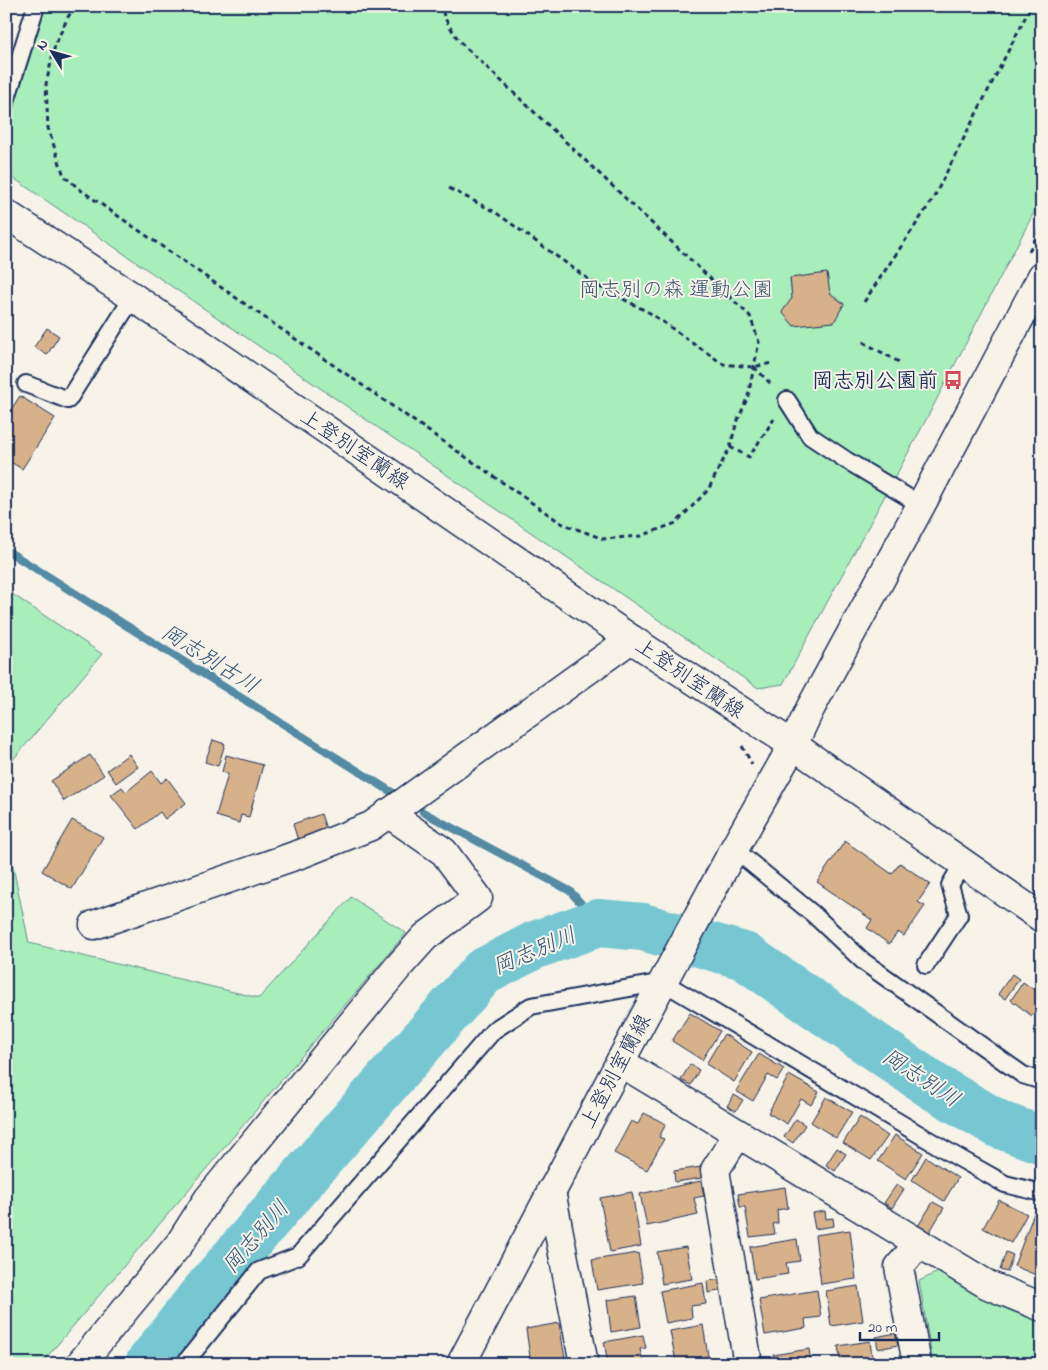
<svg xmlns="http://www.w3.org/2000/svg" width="1048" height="1370" font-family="'Indie Flower','Klee One',sans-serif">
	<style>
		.green { fill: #a7eebb; stroke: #618e8c }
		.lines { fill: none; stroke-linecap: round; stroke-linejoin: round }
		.stream { stroke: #528aa4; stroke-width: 8 }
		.river { stroke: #77c7d3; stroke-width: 48 }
		.building { fill: #d7b189; stroke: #1b2f5e }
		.service-casing { stroke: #1b2f5e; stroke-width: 20 }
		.minor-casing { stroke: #1b2f5e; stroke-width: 31 }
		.tertiary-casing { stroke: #1b2f5e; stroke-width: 31 }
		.secondary-casing { stroke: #1b2f5e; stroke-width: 31 }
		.path { stroke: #1b2f5e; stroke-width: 3; stroke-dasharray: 5 4; stroke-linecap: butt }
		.service { stroke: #f7f3e8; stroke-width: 16 }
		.minor { stroke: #f7f3e8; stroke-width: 28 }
		.tertiary { stroke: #f7f3e8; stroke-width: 28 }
		.secondary { stroke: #f7f3e8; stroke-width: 28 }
		.labels { text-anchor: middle; stroke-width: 4; stroke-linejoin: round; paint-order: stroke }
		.park-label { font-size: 21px; fill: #375571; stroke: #f7f3e8 }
		.poi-label { font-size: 21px; font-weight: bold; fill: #1b2f5e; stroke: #f7f3e8; text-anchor: end }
		.street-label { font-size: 21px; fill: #1b2f5e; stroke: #f7f3e8 }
		.water-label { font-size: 22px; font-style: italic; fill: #32557b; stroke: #f7f3e8 }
	</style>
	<rect width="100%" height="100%" fill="#f7f3e8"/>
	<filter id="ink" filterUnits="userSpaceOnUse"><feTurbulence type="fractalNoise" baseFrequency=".02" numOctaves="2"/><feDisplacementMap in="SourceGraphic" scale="10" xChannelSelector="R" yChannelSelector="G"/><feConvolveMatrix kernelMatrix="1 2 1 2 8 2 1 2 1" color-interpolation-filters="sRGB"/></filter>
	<g filter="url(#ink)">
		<g class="green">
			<polygon points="46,6 1042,6 1042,197 927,418 783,684 758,688 6,173 6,133"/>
			<polygon points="6,590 102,654 6,768"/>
			<polygon points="6,833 29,943 259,998 351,897 406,933 41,1364 6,1364"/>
			<polygon points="942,1270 1042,1319 1042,1364 933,1364 919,1281"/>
		</g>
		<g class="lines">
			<g class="stream">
				<polyline points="6,550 398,796"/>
				<polyline points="423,812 570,891 598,923"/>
			</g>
			<polyline class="river" points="149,1364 202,1296 309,1171 483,972 535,945 598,923 643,927 744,956 933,1086 1000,1125 1042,1140"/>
		</g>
		<g class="building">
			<polygon points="827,273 830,293 844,304 834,322 794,326 782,312 792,298 790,278"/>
			<polygon points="47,328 59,336 47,355 34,347"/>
			<polygon points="20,396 55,418 22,469 6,459 6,417"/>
			<polygon points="213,740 225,744 218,766 205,762"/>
			<polygon points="129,754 138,767 116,783 107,770"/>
			<polygon points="90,755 104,775 64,801 51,781"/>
			<polygon points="226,755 263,765 249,817 241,815 239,823 216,816 228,774 222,772"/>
			<polygon points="152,771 161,783 167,778 186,803 165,819 160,812 138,829 111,795 122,787 126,792"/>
			<polygon points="321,814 328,835 299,844 293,824"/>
			<polygon points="72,820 103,837 72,889 42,871"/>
			<polygon points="845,841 892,874 900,863 930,884 918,902 925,906 904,936 898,932 889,944 867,928 872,920 817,882"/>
			<polygon points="1012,974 1019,979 1005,999 998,994"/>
			<polygon points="1023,982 1042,995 1042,1003 1032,1016 1011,1000"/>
			<polygon points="690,1013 720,1031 702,1060 672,1041"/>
			<polygon points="1042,1032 1042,1043 1037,1040"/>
			<polygon points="724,1034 752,1052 734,1082 706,1064"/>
			<polygon points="759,1054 784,1069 777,1080 768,1075 753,1101 736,1091"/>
			<polygon points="690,1064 699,1070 691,1085 681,1080"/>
			<polygon points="789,1075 819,1092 811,1105 801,1099 787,1124 768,1113"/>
			<polygon points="734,1095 743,1100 736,1111 727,1106"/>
			<polygon points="826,1097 852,1112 836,1138 811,1122"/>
			<polygon points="644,1113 666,1124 659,1137 664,1139 647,1170 614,1153 631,1121 638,1124"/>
			<polygon points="860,1117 888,1136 871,1160 843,1143"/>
			<polygon points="796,1119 805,1125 793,1143 784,1137"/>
			<polygon points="895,1135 923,1153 906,1179 878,1161"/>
			<polygon points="837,1148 846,1154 835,1171 826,1165"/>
			<polygon points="926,1157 958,1178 944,1201 912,1180"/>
			<polygon points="701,1167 702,1178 675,1182 674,1171"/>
			<polygon points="701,1181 704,1196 694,1198 698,1215 647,1226 640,1194"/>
			<polygon points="897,1184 904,1189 892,1208 884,1203"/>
			<polygon points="785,1187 788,1208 777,1210 778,1223 773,1224 775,1234 750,1237 745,1207 740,1207 738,1194"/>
			<polygon points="632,1192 641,1246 610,1252 600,1198"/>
			<polygon points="999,1200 1027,1214 1011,1243 983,1228"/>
			<polygon points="933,1202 944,1208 929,1233 918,1226"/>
			<polygon points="825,1211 826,1219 833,1218 834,1226 815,1229 812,1213"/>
			<polygon points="1034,1213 1042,1216 1042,1260 1036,1275 1014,1266"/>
			<polygon points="850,1230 856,1279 821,1284 815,1235"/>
			<polygon points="797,1239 800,1261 786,1263 788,1274 755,1279 750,1247"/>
			<polygon points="686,1247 692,1279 662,1284 657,1252"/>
			<polygon points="1006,1252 1013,1255 1007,1272 1000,1270"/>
			<polygon points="638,1253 643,1283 597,1290 592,1260"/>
			<polygon points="722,1279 724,1290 708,1293 707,1281"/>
			<polygon points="703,1283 706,1304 691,1306 692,1318 666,1323 660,1291"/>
			<polygon points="858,1286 863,1321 831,1326 826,1291"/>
			<polygon points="817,1290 821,1317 805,1319 806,1328 765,1335 759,1300"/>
			<polygon points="636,1296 641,1327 611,1332 607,1300"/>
			<polygon points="559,1323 566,1364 531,1364 526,1329"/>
			<polygon points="703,1325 708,1356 676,1362 670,1331"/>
			<polygon points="895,1333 898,1345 878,1349 876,1337"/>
			<polygon points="643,1335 646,1348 640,1349 643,1363 608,1364 604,1342"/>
			<polygon points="870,1341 873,1364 841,1364 838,1346"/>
			<polygon points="809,1349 811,1364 774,1364 773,1355"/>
		</g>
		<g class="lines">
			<g class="service-casing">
				<g id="service">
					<polyline points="6,101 36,6"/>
					<polyline points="26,384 68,400 133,297"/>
					<polyline points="787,400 810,436 846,460 921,505"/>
					<polyline points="734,849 813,914 864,962 1023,1075 1042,1081"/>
					<polyline points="926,965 959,915 950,885 963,863"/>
					<polyline points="184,1364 259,1271 298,1256 494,1030 531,1006 663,982 959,1158 1005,1184 1042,1193"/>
				</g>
			</g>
			<g class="minor-casing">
				<g id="minor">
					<polyline points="94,925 303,853 371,826 631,639"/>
					<polyline points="620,1062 988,1285 1042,1307"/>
					<polyline points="738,1134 715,1170 748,1364"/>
					<polyline points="551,1191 584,1364"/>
					<polyline points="80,1364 180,1243 208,1199 399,966 425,937 478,898 444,852 388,813"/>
					<polyline points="917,1364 899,1267 919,1243"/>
				</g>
			</g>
			<g class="tertiary-casing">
				<polyline id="tertiary" points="1042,276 921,505 810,709 793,745 1042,918"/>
			</g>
			<g class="secondary-casing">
				<polyline id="secondary" points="6,214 133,297 631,639 793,745 734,849 620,1062 461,1364"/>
			</g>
			<g class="path">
				<polyline points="75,6 68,17 55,45 46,84 48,128 64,176 82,191 561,523 603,539 641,536 676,523 708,490 730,447 736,425 748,396 759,342 750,316 459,41 444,17 442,6"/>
				<polyline points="449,188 495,212 598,286 650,313 723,364 753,367 772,363"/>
				<polyline points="1029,251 1042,226"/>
				<polyline points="864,302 933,199 1031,6"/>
				<polyline points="863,342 899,362"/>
				<polyline points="754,367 773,386"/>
				<polyline points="730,447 749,457 774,419"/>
				<polyline points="742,746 752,764"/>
			</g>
			<use href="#service" class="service"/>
			<use href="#minor" class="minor"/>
			<use href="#tertiary" class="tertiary"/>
			<use href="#secondary" class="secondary"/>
		</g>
	</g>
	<defs>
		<g id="bus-bare" transform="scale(1.5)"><path d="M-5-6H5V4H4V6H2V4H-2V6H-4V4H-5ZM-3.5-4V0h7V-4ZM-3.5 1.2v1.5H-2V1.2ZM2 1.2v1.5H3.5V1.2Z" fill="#d1495b" stroke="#f7f3e8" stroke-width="2.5" paint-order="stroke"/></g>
	</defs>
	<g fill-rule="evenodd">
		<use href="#bus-bare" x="953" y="380"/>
	</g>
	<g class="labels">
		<g class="park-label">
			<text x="676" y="296">岡志別の森 運動公園</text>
		</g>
		<g class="poi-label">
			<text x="938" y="387">岡志別公園前</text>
		</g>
		<g class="street-label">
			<text transform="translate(355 449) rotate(34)" y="7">上登別室蘭線</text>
			<text transform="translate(690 678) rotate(34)" y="7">上登別室蘭線</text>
			<text transform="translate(615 1071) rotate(-62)" y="7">上登別室蘭線</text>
		</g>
		<g class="water-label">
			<text transform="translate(211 658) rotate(32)" y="8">岡志別古川</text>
			<text transform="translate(534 950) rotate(-23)" y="8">岡志別川</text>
			<text transform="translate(922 1077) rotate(33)" y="8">岡志別川</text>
			<text transform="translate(255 1236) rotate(-49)" y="8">岡志別川</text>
		</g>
	</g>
	<rect width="1048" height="1370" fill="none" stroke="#f7f3e8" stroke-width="25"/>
	<rect x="12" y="12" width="1023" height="1345" fill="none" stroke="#1b2f5e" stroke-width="2" filter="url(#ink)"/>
	<g transform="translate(52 52) rotate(307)" stroke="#f7f3e8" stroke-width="4" paint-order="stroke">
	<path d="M0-4L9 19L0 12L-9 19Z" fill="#1b2f5e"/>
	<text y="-8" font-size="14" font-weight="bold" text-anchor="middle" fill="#1b2f5e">N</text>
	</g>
	<path d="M860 1332v8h79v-8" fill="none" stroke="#1b2f5e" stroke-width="2.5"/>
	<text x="868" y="1332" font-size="15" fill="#1b2f5e" stroke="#f7f3e8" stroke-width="4" paint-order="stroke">20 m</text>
</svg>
